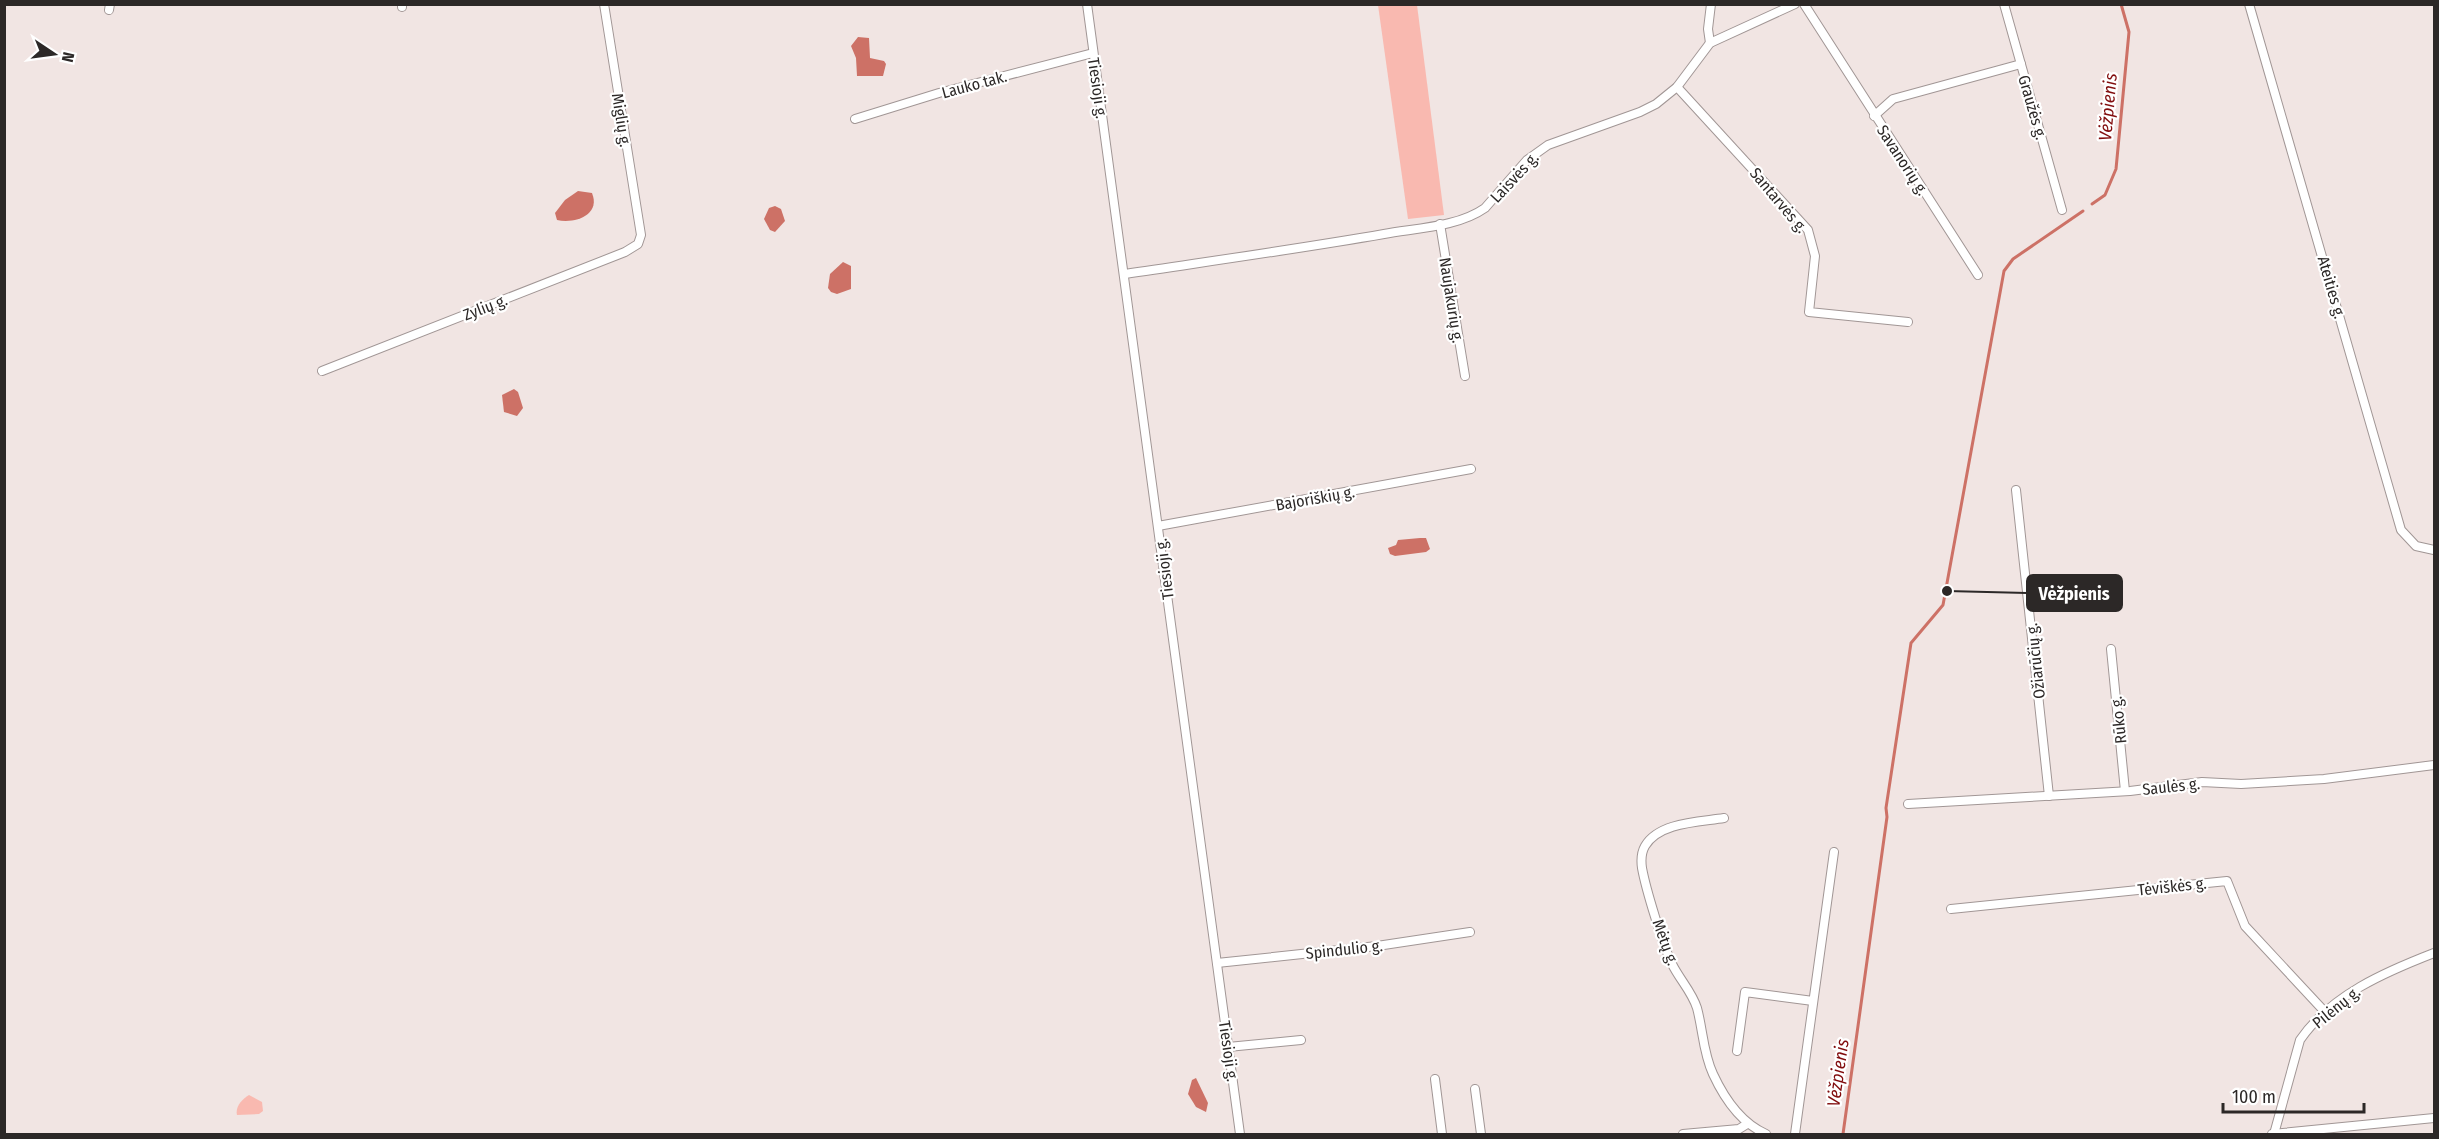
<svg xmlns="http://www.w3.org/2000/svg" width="2439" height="1139" font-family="'Fira Sans Condensed',sans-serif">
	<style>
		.green { fill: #f9b9b0 }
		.water { fill: #cd7166 }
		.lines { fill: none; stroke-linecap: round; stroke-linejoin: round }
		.stream { stroke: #cd7166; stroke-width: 3 }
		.minor-casing { stroke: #a19695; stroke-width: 10 }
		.minor { stroke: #fff; stroke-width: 8 }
		.labels { text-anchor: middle; stroke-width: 4.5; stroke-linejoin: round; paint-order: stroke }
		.street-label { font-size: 16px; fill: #2c2827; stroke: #fff }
		.water-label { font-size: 18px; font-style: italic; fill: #810c0d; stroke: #fff }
		.leader { fill: none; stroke: #2c2827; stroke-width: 2 }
		.callout-dot { fill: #2c2827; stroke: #fff; stroke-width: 2 }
		.callout { fill: #2c2827; stroke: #2c2827; stroke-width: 2 }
		.callout-label { font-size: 18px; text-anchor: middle; font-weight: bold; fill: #fff }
	</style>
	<rect width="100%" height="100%" fill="#f1e5e3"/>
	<g class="green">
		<polygon points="1378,5 1417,5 1444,215 1408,219"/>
		<path d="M249,1095L262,1102L263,1111L259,1114L237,1115C235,1107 242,1099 249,1095Z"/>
	</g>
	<g class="water">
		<polygon points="858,37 869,38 870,58 884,61 886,64 883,76 857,76 856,58 851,46"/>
		<path d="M578,191L592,193C601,215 575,224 557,220L555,213L565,200Z"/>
		<polygon points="775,206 781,209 785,221 775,232 770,230 764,219 769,208"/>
		<polygon points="843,262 851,266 851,289 837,294 831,292 828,288 830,274"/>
		<polygon points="514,389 518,392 523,408 517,416 504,412 502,395"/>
		<polygon points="1420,538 1426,538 1430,549 1426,552 1395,556 1390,554 1388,548 1396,545 1398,540"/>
		<polygon points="1196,1078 1208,1103 1206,1112 1196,1107 1188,1094 1192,1080"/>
	</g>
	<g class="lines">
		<g class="stream">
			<polyline points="2092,204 2105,195 2116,169 2129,32 2121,4"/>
			<polyline points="1843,1134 1887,817 1886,808 1911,643 1943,605 2004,271 2013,259 2083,211"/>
		</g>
		<g class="minor-casing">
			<g id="minor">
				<polyline points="402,4 402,7"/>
				<polyline points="1087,4 1240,1134"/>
				<polyline points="1804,4 1978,275"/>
				<polyline points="2004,4 2062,210"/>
				<polyline points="2249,4 2401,530 2416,546 2434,550"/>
				<polyline points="109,10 110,4"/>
				<polyline points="1710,43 1708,29 1711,4"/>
				<polyline points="1677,87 1808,230 1815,256 1809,312 1908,322"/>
				<polyline points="1874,116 1893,99 2021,64"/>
				<polyline points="855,119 939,93 1093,53"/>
				<polyline points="1440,224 1465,376"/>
				<path d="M1125,274C1211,261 1298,249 1384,234C1417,228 1458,227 1485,208L1527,160L1548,145L1640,112L1656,104L1677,87L1710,43L1795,4"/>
				<polyline points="322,371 625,252 638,244 641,235 604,4"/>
				<polyline points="2016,490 2049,796"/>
				<polyline points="1158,526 1471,469"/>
				<polyline points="2111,649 2125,791"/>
				<polyline points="1908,804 2130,791 2202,782 2241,784 2324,779 2434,765"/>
				<path d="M1724,818C1700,822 1659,822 1645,846C1641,853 1641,861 1642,868C1646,890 1663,945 1672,964C1680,980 1692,992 1697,1008C1703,1030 1703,1053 1713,1074C1725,1100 1741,1123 1766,1134"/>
				<polyline points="1951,909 2227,881 2245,926 2325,1012"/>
				<polyline points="1217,963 1377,946 1470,932"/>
				<polyline points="1228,1047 1301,1040"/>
				<polyline points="1737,1051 1745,992 1813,1001"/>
				<polyline points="1435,1079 1442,1134"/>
				<polyline points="1475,1089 1481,1134"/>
				<polyline points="1683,1134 1739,1129 1747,1124"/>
				<polyline points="1795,1134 1834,852"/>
				<polyline points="2272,1134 2434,1118"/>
				<path d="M2274,1134L2300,1040C2331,995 2385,972 2434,953"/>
			</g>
		</g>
		<use href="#minor" class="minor"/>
	</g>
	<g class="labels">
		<g class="street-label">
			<text transform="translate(974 84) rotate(-15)" y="6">Lauko tak.</text>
			<text transform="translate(1098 88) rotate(82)" y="6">Tiesioji g.</text>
			<text transform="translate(2033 107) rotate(74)" y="6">Graužės g.</text>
			<text transform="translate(622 120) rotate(81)" y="6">Miglių g.</text>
			<text transform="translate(1903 160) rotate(57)" y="6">Savanorių g.</text>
			<text transform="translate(1514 177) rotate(-47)" y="6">Laisvės g.</text>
			<text transform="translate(1779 200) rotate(50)" y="6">Santarvės g.</text>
			<text transform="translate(2332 287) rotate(74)" y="6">Ateities g.</text>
			<text transform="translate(1452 300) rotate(81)" y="6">Naujakurių g.</text>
			<text transform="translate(485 307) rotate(-21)" y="6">Zylių g.</text>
			<text transform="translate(1315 498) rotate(-10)" y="6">Bajoriškių g.</text>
			<text transform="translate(1164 569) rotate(-97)" y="6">Tiesioji g.</text>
			<text transform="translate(2035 661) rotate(-96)" y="6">Ožiarūčių g.</text>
			<text transform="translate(2118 720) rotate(-96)" y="6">Rūko g.</text>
			<text transform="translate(2171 786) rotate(-6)" y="6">Saulės g.</text>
			<text transform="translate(2172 886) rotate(-6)" y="6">Tėviškės g.</text>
			<text transform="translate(1666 942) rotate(70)" y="6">Mėtų g.</text>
			<text transform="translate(1344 949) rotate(-6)" y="6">Spindulio g.</text>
			<text transform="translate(2336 1007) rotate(-39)" y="6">Pilėnų g.</text>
			<text transform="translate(1229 1051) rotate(82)" y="6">Tiesioji g.</text>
		</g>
		<g class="water-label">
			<text transform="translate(2108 107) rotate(-85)" y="6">Vėžpienis</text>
			<text transform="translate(1838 1073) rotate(-82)" y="6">Vėžpienis</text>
		</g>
	</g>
	<path class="leader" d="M1947 591L2027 593"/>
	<circle class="callout-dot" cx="1947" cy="591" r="6"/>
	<rect class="callout" x="2027" y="575" width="95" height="36" rx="6"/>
	<g class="callout-label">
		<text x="2074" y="600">Vėžpienis</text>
	</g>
	<rect width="2439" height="1139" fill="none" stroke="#2c2827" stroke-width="12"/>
	<g transform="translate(54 54) rotate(103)" stroke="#ffffff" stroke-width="4.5" paint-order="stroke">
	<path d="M0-4.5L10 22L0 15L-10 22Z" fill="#2c2827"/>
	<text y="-9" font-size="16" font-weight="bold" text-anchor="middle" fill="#2c2827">N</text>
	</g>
	<path d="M2223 1103v9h141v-9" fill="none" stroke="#2c2827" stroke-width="3"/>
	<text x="2232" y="1103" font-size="18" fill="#2c2827" stroke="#ffffff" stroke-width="4.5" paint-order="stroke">100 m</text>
</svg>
